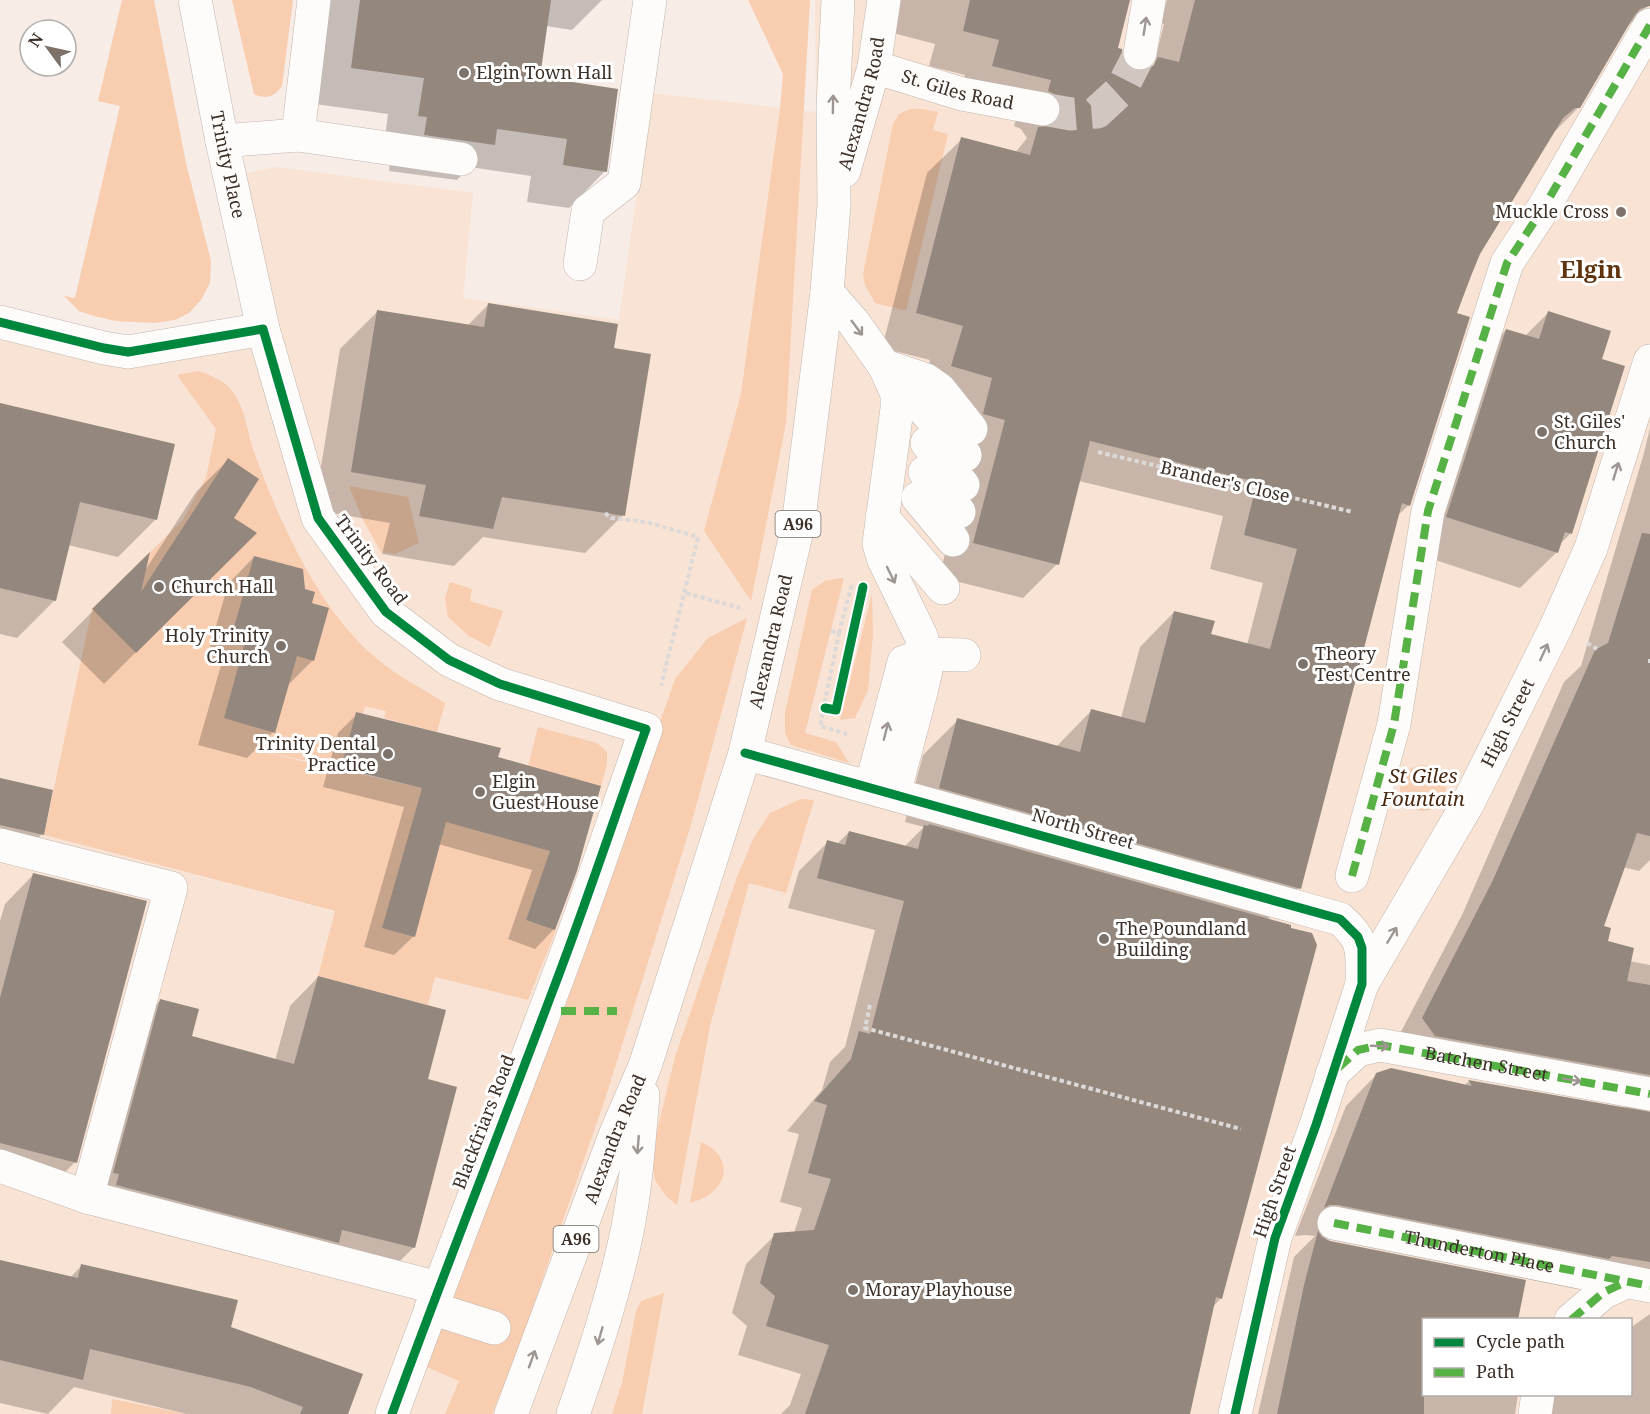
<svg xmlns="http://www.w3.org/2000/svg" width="1650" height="1414" font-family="'Noto Serif',serif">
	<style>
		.built { fill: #f9e3d4; fill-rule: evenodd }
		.green { fill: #f8cdb0 }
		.water { fill: #f6cfb5 }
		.shadow { fill: #0003 }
		.building { fill: #93877e }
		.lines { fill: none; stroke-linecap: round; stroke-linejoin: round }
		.minor-tunnel { stroke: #d2c6c0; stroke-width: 33; stroke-dasharray: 33 16; stroke-linecap: butt }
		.minor-casing { stroke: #c0b6af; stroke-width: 34 }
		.highway-casing { stroke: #c0b6af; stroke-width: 34 }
		.path { stroke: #ddd9d8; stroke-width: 4; stroke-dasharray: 4.5 3; stroke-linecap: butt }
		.minor { stroke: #fefcfb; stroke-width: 33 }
		.highway { stroke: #fefcfb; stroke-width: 33 }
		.quiet { stroke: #57b245; stroke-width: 8; stroke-dasharray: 15 8; stroke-linecap: butt }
		.cycleway-casing { stroke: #fff; stroke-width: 13 }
		.cycleway { stroke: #00873e; stroke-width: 9 }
		.oneway { stroke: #9d9692 }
		.poi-dot { fill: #7d726a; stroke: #fff; stroke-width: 2 }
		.labels { text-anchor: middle; stroke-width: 6; stroke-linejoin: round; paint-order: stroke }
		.shield { fill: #fff; stroke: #766e68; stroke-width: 1.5 }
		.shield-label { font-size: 16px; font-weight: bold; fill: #3c3028 }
		.poi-label { font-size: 18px; fill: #3c3028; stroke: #fff; text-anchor: start }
		.street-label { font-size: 18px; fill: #3c3028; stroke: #fff }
		.water-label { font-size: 20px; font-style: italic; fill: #492810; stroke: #fff }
		.district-label { font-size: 24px; font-weight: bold; fill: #60330f; stroke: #fff }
	</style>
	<rect width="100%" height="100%" fill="#f7ece6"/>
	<path class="built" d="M815,0H1650V1414H0V327L129,358L260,335L313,520L382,616L446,667L498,690L624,728L627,715L502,679L455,655L394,612L344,547L321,515L268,328L235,176L276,167L473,193L463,298L619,320L651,93L816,112ZM71,710L305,761L422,788L478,804L441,931L449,942L541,968L528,1000L435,977L427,1005L318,976L335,912L44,835ZM1424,1320H1630V1394H1424Z"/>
	<g class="green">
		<polygon points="122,0 154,0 186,163 211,261 210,283 201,300 189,313 175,320 155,323 116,321 94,316 79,311 64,296 75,298 120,106 98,101"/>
		<path d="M232,0H293L282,86C274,97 266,100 254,94Z"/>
		<polygon points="748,0 810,0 786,423 751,601 704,531 741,394 780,109 783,74"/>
		<polygon points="910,109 922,109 938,112 933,130 948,134 906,311 875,303 865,285 863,274 893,124 899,114"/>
		<path d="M198,371C212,375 227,382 235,395C246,412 247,433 254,452C273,504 296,557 328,604C341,623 358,643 376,658C397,676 423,689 445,703L437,732L384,718L386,711L365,706L363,714L356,712L341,768L245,748L422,788L563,828L549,877L573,884L569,893L539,883L526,920L556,930L528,1000L435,977L428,1005L318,976L335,911L44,835L92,609L182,521L206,478L216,429L177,375Z"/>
		<polygon points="349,486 408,497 419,543 395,554 381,552 363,520"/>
		<polygon points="840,578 844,578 805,733 836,742 849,763 791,745 785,733 785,713 812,590 825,581"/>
		<polygon points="450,582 472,589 470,601 503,611 490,647 469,636 448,617 445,598"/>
		<polygon points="872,594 873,635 868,690 855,718 840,720"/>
		<polygon points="747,618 691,825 606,1096 518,1350 492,1414 445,1414 459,1381 427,1367 606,876 675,679 708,638"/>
		<polygon points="538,727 597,743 607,752 607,764 601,786 528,766"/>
		<polygon points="801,799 814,800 786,893 749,883 710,1026 677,1205 666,1196 655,1180 652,1161 656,1135 675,1057 737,877 753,839 770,813"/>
		<path d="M701,1142C727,1153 733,1179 707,1196C702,1199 696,1201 690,1203Z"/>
		<polygon points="664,1293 642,1414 612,1414 622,1383 636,1311 641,1301"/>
		<polygon points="112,1399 187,1414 111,1414"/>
	</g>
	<circle class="water" cx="1423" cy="788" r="23"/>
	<g class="shadow">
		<polygon points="330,0 602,0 572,30 546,26 538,79 605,171 569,208 527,202 531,176 470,167 457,180 389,171 391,153 383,152 388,114 315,104"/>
		<polygon points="901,0 1128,0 1085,176 1147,91 1164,24 1161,23 1167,0 1650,0 1648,5 1624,30 1579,107 1551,135 1479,254 1455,314 1409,505 1396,517 1299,888 1267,920 1289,929 1316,946 1221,1298 1212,1308 1189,1414 781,1414 790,1405 801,1374 738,1355 747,1326 732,1313 746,1264 775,1235 794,1233 802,1208 780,1202 799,1134 787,1131 822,1090 830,1062 845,1047 875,930 788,908 799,871 828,842 837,844 849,832 904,847 924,827 905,822 923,755 958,720 1056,747 1091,711 1121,718 1140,647 1174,612 1209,635 1247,645 1263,583 1210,569 1223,516 1079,481 1057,564 1023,598 939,577 971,455 918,401 930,360 882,348 927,173 962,139 1015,153 1027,138 1021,129 1014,126 1017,115 959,100 965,75 929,66 935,44 893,33"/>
		<polygon points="488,305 613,350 623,515 585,553 483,537 454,566 382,554 390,523 314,510 340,349 378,311 467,326"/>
		<polygon points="1548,313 1600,360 1623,367 1570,534 1559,545 1557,552 1520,588 1411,552 1470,367 1506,330 1525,336"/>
		<polygon points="0,405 156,519 118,557 68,545 55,600 17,638 0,634"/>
		<polygon points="1650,428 1650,860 1639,871 1623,867 1602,927 1606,942 1629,961 1650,965 1650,1298 1580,1286 1577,1289 1322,1238 1424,1320 1424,1394 1518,1394 1515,1414 1258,1414 1294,1257 1315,1236 1306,1235 1295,1236 1346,1106 1377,1074 1464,1086 1468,1082 1631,1111 1623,1106 1405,1066 1392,1049 1462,915 1564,682 1581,666 1644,453"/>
		<polygon points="228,460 231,518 255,533 104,684 62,642 147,557 144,572 196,492"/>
		<polygon points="254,557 304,590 310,604 313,660 286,687 273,732 247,758 198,745 222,662 207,658 228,584"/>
		<polygon points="357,714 496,758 575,870 554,929 535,949 508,939 532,870 438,844 414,936 394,955 364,947 404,807 323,787 338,733"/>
		<polygon points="0,780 42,834 22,854 0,849"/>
		<polygon points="34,874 75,1162 46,1192 0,1180 0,921 5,904"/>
		<polygon points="318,977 427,1080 414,1247 385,1276 88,1214 132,1029 161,1000 190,1037 275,1061 290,1006"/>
		<polygon points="0,1261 70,1278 81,1266 229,1328 347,1414 187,1414 74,1387 48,1414 0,1403"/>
		<polygon points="1650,1314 1650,1414 1537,1414 1549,1394 1630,1394 1630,1328"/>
	</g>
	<g class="building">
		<polygon points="360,0 551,0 540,77 618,89 607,172 563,165 567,139 497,129 495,145 424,135 427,117 418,116 424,78 351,68"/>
		<polygon points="970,0 1130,0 1118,48 1122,49 1122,59 1128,67 1137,72 1147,70 1154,65 1158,57 1179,62 1195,0 1650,0 1650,6 1640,9 1634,16 1580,108 1575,108 1563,118 1480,254 1471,276 1457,313 1470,317 1410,506 1402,503 1301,889 939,788 957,718 1080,752 1091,709 1145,723 1174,611 1215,621 1211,634 1270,649 1297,549 1244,535 1257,482 1090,441 1059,565 973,543 1005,420 983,414 992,378 951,366 963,326 916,313 961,137 1030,155 1038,127 1050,126 1058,121 1061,112 1060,102 1056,95 1048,91 1051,80 992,66 999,40 963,31"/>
		<polygon points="488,303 618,324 614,348 651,354 625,516 502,497 493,529 419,516 426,485 351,472 377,310 484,327"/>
		<polygon points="1548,311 1611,331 1602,359 1625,366 1572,534 1565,532 1558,553 1446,517 1506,329 1539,339"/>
		<polygon points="0,403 175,444 157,520 80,502 56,601 0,588"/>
		<polygon points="228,458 259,479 234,518 257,533 136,653 92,609 150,552 141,592"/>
		<polygon points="1642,533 1650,534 1650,836 1637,833 1604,926 1611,928 1608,941 1634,948 1627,981 1650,985 1650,1075 1435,1036 1422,1018 1492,882 1595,650 1608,643"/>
		<polygon points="254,556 303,569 305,589 315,592 312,603 329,608 314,661 297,656 275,733 224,718 247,635 233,631"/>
		<polygon points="356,712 501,748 498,757 601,786 577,871 555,930 526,920 550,851 446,822 415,937 382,928 422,788 341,768"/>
		<polygon points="0,778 53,790 44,835 0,825"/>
		<polygon points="929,824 1291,925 1291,928 1312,933 1317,945 1222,1299 1216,1297 1190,1414 805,1414 829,1345 766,1326 775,1296 760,1283 774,1233 814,1230 831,1179 808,1173 827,1105 814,1101 851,1059 859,1031 870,1034 904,901 817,878 827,840 845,845 849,831 918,849 924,825 928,826"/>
		<polygon points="33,873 147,901 77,1163 0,1143 0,998"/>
		<polygon points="318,976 446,1010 428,1079 457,1087 415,1248 342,1230 339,1243 116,1185 119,1174 113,1173 160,999 199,1009 192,1036 294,1064"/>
		<polygon points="1391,1068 1472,1086 1468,1080 1650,1112 1650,1262 1612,1256 1609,1259 1338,1205 1329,1205 1324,1208 1376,1073"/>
		<polygon points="1318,1231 1322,1237 1330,1241 1526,1280 1518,1320 1424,1320 1424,1414 1277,1414 1304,1285"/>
		<polygon points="0,1260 78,1278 81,1264 238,1300 231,1327 363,1374 348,1414 300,1414 303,1407 251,1387 90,1349 83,1380 0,1360"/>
	</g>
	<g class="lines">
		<polyline class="minor-tunnel" points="1043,109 1071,114 1097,112 1121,90 1140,53"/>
		<g class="minor-casing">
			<g id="minor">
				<path id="s1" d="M195,0L222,141L263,329"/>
				<polyline points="1140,53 1149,0"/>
				<path id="s2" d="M874,67L962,94L1043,109"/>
				<polyline points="298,135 314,0"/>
				<polyline points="222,141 298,135 461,159"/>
				<polyline points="580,264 588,211 624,183 650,0"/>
				<polyline points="827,292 854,323 885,367 965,455"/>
				<path d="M0,322L104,348L128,352L263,329L318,518L386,612L449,660L500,684L646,729C615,816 586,904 553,990C500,1131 444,1272 392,1414"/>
				<polyline points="885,367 897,394 897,409 879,544 884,560 921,636 926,654 926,670 921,692 894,794"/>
				<polyline points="890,368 926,380 940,390 971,429"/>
				<polyline points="927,443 963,485"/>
				<polyline points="925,472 959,512"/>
				<polyline points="918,498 953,540"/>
				<polyline points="882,517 943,588"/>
				<path d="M745,753L1340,919C1366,941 1362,953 1362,984"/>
				<polyline points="871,787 904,662 926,654 964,655"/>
				<polyline points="0,845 171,888 87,1197 0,1166"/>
				<polyline points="1352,876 1394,724 1428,511 1507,263 1544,207 1650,25"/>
				<path id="s3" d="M1332,1074L1358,1050L1380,1045L1650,1094"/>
				<polyline points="87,1197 438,1288"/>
				<path id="s4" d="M1334,1223L1650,1286"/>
				<polyline points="431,1308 494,1328"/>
				<polyline points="1571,1320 1604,1292 1626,1282"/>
				<path id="s5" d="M1235,1414L1275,1238L1316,1125L1362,984L1467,805L1556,627L1591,548L1650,361"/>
				<polyline points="1535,1414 1538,1394"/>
			</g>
		</g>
		<g class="highway-casing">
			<g id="highway">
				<path id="s6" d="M844,171L874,67L884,0"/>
				<path id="s7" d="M511,1414L616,1133L645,1066L745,753L798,526L827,292L834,205L833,105L838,0"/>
				<path d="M573,1414C594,1355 614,1294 627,1232C636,1187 639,1141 643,1095"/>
			</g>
		</g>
		<g class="path">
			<polyline points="1098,452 1353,512"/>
			<polyline points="605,513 611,518 646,522 698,537 661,686"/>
			<polyline points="686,593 740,608"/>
			<polyline points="831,631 839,633 820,726 847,734"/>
			<polyline points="839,633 852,584 854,585"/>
			<polyline points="1587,643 1597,649"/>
			<polyline points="1648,661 1650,661"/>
			<polyline points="870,1005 865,1028 1241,1129"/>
		</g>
		<use href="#minor" class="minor"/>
		<use href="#highway" class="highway"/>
		<g class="quiet">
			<polyline points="1352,876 1394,724 1428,511 1507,263 1544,207 1650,25"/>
			<polyline points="561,1011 617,1011"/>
			<polyline points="1338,1068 1358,1050 1380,1045 1650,1094"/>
			<polyline points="1334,1223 1650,1286"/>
			<polyline points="1571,1320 1604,1292 1626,1282"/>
		</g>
		<g class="cycleway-casing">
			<g id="cycleway">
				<path d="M0,322L104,348L128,352L263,329L318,518L386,612L449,660L500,684L646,729C615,816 586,904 553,990C500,1131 444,1272 392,1414"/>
				<polyline points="825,708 836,710 863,587"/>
				<polyline points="745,753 1340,919 1358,937 1362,948 1362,984 1316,1125 1275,1238 1235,1414"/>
			</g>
		</g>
		<use href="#cycleway" class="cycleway"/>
	</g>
	<defs><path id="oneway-shaft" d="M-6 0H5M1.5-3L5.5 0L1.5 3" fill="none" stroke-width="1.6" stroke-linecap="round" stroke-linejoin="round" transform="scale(1.5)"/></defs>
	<g class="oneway">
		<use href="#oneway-shaft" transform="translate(1145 26) rotate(-81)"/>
		<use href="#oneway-shaft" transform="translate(833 104) rotate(-89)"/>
		<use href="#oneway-shaft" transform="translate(857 328) rotate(53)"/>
		<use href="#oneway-shaft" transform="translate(1616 471) rotate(-73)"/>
		<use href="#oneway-shaft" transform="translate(891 575) rotate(64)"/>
		<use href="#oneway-shaft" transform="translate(1544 652) rotate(-65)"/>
		<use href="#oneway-shaft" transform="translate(886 731) rotate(-76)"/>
		<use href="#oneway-shaft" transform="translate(1392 935) rotate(-59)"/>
		<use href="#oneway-shaft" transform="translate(1380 1046) rotate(2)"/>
		<use href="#oneway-shaft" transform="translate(1572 1080) rotate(10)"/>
		<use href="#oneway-shaft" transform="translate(638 1145) rotate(95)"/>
		<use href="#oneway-shaft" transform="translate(600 1336) rotate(106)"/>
		<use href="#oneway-shaft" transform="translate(532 1359) rotate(-70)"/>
	</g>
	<g class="poi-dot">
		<circle cx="464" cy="73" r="6"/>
		<circle cx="1621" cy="212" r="6"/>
		<circle cx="1542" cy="432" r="6"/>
		<circle cx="159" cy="587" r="6"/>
		<circle cx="281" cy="646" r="6"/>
		<circle cx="1303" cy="664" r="6"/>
		<circle cx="388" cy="754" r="6"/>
		<circle cx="480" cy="792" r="6"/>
		<circle cx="1104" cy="939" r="6"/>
		<circle cx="853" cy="1290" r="6"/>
	</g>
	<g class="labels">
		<g class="shield">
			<rect x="775.5" y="511" width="45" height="26" rx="4.5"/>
			<rect x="553.5" y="1226" width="45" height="26" rx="4.5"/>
		</g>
		<g class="shield-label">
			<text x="798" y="530">A96</text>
			<text x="576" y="1245">A96</text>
		</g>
		<g class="poi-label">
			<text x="476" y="79">Elgin Town Hall</text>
			<text x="1609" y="218" text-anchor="end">Muckle Cross</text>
			<text x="1554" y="428">St. Giles'<tspan x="1554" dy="21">Church</tspan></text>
			<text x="171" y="593">Church Hall</text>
			<text x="269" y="642" text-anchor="end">Holy Trinity<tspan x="269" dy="21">Church</tspan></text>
			<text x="1315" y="660">Theory<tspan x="1315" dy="21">Test Centre</tspan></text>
			<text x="376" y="750" text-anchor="end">Trinity Dental<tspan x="376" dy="21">Practice</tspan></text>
			<text x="492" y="788">Elgin<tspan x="492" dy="21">Guest House</tspan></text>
			<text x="1116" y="935">The Poundland<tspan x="1116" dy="21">Building</tspan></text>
			<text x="865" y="1296">Moray Playhouse</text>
		</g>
		<g class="street-label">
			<text dy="6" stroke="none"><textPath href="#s2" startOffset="87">St. Giles Road</textPath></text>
			<text dy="6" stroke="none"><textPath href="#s6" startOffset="70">Alexandra Road</textPath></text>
			<text dy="6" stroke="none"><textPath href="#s1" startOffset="168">Trinity Place</textPath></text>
			<text transform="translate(1225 482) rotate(13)" y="6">Brander's Close</text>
			<text transform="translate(371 560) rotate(53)" y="6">Trinity Road</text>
			<text dy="6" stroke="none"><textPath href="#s7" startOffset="816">Alexandra Road</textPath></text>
			<text dy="6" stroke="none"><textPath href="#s5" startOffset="748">High Street</textPath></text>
			<text transform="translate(1083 829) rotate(16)" y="6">North Street</text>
			<text dy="6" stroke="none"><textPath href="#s3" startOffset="166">Batchen Street</textPath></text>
			<text transform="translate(484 1122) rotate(-69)" y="6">Blackfriars Road</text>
			<text dy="6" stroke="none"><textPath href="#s7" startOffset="294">Alexandra Road</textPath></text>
			<text transform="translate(1275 1192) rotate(-71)" y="6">High Street</text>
			<text dy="6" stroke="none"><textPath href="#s4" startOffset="148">Thunderton Place</textPath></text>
		</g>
		<g class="water-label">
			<text x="1423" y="783">St Giles<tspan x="1423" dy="23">Fountain</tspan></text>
		</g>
		<g class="district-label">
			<text x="1591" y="278">Elgin</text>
		</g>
	</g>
	<rect x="1422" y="1318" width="210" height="78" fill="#ffffff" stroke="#b1aca9" stroke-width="1.5"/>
	<rect x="1434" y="1338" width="30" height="9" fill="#00873e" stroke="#b1aca9" stroke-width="1.5"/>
	<text x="1476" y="1348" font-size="18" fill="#3c3028">Cycle path</text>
	<rect x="1434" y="1368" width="30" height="9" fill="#57b245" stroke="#b1aca9" stroke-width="1.5"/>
	<text x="1476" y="1378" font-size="18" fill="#3c3028">Path</text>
	<g transform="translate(48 48) rotate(303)"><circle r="28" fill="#ffffff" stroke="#b1aca9" stroke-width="1.5"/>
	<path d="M0-4.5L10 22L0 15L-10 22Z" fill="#7d726a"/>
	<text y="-9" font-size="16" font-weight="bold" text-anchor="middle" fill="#3c3028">N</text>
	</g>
</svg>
